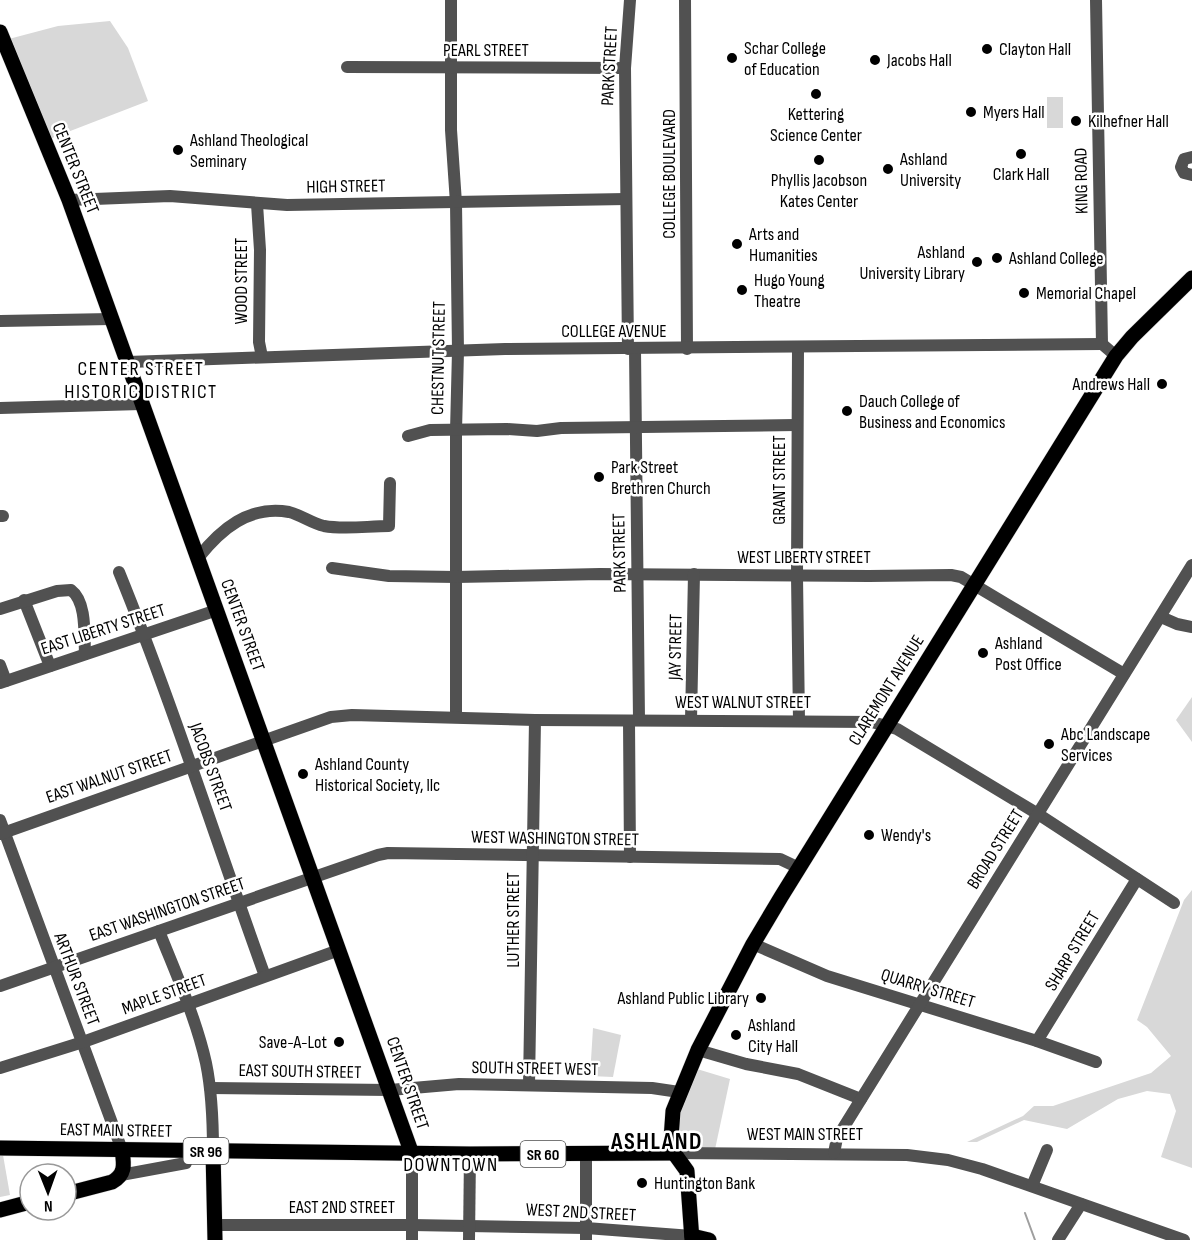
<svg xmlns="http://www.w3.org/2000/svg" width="1192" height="1240" font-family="'Sofia Sans Condensed',sans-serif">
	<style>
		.green { fill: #d8d8d8 }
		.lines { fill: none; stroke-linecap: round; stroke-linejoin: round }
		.stream { stroke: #9f9f9f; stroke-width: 2 }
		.major-casing { stroke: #dbdbdb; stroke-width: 16 }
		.minor { stroke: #515151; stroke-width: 12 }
		.major { stroke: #000; stroke-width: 15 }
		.poi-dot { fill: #000; stroke: #fff; stroke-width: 2 }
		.labels { text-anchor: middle; stroke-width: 5; stroke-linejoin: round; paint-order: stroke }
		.shield { fill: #fff; stroke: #4c4c4c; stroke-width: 1.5 }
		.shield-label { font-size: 16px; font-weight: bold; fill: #000 }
		.poi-label { font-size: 18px; fill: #000; stroke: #fff; text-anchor: start }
		.street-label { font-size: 18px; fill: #000; stroke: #fff }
		.neighbourhood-label { font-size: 20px; letter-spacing: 1.5px; fill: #000; stroke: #fff }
		.district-label { font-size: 24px; font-weight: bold; letter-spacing: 1.5px; fill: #000; stroke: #fff }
	</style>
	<rect width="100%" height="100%" fill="#fff"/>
	<g class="green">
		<polygon points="110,21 128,48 148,101 47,140 5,40 58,26"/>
		<rect x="1047" y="97" width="16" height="31"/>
		<polygon points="1192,697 1192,742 1176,720"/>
		<polygon points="1192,890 1192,1168 1161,1157 1176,1111 1170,1094 1147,1091 1118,1099 1067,1129 1024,1120 977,1142 967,1142 1023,1116 1034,1106 1053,1106 1151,1073 1171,1056 1147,1027 1137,1020 1184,900"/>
		<polygon points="593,1028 621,1035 613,1077 590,1076"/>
		<polygon points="697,1069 730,1079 714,1154 685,1153 680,1132 680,1111"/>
		<polygon points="0,1155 3,1155 10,1195 0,1197"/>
	</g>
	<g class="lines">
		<polyline class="stream" points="1025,1213 1035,1240"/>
		<g class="major-casing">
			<g id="major">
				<polyline points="0,32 69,200 412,1154"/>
				<polyline points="0,1148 470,1154 674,1153"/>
				<polyline points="213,1151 215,1240"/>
				<path d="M66,1194L112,1182C126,1174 124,1164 122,1150"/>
				<polyline points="0,1210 30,1202"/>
				<polyline points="692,1236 709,1240"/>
				<polyline points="692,1240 687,1171 674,1153 671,1139 673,1111 698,1050 753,944 781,897 1116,356 1132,337 1192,278"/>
			</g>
		</g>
		<g class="minor">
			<polyline points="451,0 451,130 456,203 458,351 456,431 456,717"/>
			<polyline points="685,0 687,349"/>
			<polyline points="1096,0 1102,344 1116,356"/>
			<polyline points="347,67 625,68"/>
			<polyline points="1192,157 1184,159 1181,167 1184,173 1192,175"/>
			<polyline points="69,200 170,196 287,205 626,199"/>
			<polyline points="257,204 260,250 259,342 262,357"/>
			<polyline points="0,321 111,319"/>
			<polyline points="798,347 797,576 799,721"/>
			<polyline points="628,349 625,68 630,0"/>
			<polyline points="635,349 639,720"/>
			<polyline points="128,362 505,349 1102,344"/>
			<polyline points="0,408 141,404"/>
			<polyline points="408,436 430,430 507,429 537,431 561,428 796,425"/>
			<polyline points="0,516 3,516"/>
			<path d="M198,558C221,529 249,505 289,512C301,515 311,523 324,526C344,530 368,526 389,526L390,483"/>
			<polyline points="332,568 389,576 456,577 600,574 869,576 951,575 961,577 1124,674"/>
			<path d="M119,572C173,705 216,841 265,976"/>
			<polyline points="24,600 50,666"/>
			<path d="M0,609L57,591L71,590C87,602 84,635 85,654"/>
			<polyline points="1161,617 1177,624 1192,627"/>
			<polyline points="0,665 6,681"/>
			<polyline points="0,683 217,610"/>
			<polyline points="691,720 694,574"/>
			<polyline points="629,721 630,857"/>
			<polyline points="0,820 122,1150"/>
			<polyline points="0,834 331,717 352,715 535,720 872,722 897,729 1038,814 1174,903"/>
			<path d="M159,931C176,974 196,1018 206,1063C212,1092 213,1121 213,1151"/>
			<polyline points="753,944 827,976 1037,1041 1096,1062"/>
			<polyline points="0,986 378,855 388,853 780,859 799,868"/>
			<polyline points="1037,1041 1137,879"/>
			<polyline points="698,1050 746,1064 798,1074 861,1099"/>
			<polyline points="0,1068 83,1042 339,950"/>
			<polyline points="529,1085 535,720"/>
			<polyline points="210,1088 390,1090 459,1084 652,1088 679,1092"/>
			<polyline points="674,1153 907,1155 948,1160 982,1169 1184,1240"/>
			<polyline points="834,1153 837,1138 1192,565"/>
			<polyline points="121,1175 186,1163"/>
			<polyline points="1032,1186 1047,1150"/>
			<polyline points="215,1225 412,1225 586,1228 692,1236"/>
			<polyline points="412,1240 412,1154"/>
			<polyline points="469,1240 470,1154"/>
			<polyline points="586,1240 586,1154"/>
			<polyline points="1058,1240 1081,1204"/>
		</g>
		<use href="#major" class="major"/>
	</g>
	<g class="poi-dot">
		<circle cx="987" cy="49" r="6"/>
		<circle cx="732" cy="58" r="6"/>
		<circle cx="875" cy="60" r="6"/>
		<circle cx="816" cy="94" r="6"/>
		<circle cx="971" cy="112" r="6"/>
		<circle cx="1076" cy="121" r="6"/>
		<circle cx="178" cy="150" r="6"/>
		<circle cx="1021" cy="154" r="6"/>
		<circle cx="819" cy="160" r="6"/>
		<circle cx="888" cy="169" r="6"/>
		<circle cx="737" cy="244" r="6"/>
		<circle cx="997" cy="258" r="6"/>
		<circle cx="977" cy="262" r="6"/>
		<circle cx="742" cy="290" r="6"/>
		<circle cx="1024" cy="293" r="6"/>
		<circle cx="1162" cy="384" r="6"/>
		<circle cx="847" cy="411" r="6"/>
		<circle cx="599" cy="477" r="6"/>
		<circle cx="983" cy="653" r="6"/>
		<circle cx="1049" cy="744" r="6"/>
		<circle cx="303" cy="774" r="6"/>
		<circle cx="869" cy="835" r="6"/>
		<circle cx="761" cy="998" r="6"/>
		<circle cx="736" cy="1035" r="6"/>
		<circle cx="339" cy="1042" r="6"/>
		<circle cx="642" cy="1183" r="6"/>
	</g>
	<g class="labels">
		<g class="shield">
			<rect x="183.5" y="1138" width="45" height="26" rx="4.5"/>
			<rect x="520.5" y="1141" width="45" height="26" rx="4.5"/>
		</g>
		<g class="shield-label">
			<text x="206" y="1157">SR 96</text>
			<text x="543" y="1160">SR 60</text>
		</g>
		<g class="poi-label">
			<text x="744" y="54">Schar College<tspan x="744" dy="21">of Education</tspan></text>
			<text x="999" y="55">Clayton Hall</text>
			<text x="887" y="66">Jacobs Hall</text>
			<text x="983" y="118">Myers Hall</text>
			<text x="816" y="120" text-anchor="middle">Kettering<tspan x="816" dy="21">Science Center</tspan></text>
			<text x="1088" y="127">Kilhefner Hall</text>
			<text x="190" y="146">Ashland Theological<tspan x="190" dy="21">Seminary</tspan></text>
			<text x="900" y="165">Ashland<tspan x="900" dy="21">University</tspan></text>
			<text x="1021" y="180" text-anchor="middle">Clark Hall</text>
			<text x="819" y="186" text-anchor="middle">Phyllis Jacobson<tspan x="819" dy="21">Kates Center</tspan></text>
			<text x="749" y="240">Arts and<tspan x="749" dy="21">Humanities</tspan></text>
			<text x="965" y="258" text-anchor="end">Ashland<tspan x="965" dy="21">University Library</tspan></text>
			<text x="1009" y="264">Ashland College</text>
			<text x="754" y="286">Hugo Young<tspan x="754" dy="21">Theatre</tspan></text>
			<text x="1036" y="299">Memorial Chapel</text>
			<text x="1150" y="390" text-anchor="end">Andrews Hall</text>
			<text x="859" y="407">Dauch College of<tspan x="859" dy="21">Business and Economics</tspan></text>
			<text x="611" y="473">Park Street<tspan x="611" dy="21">Brethren Church</tspan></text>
			<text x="995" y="649">Ashland<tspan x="995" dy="21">Post Office</tspan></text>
			<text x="1061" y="740">Abc Landscape<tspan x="1061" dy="21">Services</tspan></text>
			<text x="315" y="770">Ashland County<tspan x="315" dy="21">Historical Society, llc</tspan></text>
			<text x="881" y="841">Wendy's</text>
			<text x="749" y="1004" text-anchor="end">Ashland Public Library</text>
			<text x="748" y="1031">Ashland<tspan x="748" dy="21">City Hall</tspan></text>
			<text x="327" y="1048" text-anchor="end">Save-A-Lot</text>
			<text x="654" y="1189">Huntington Bank</text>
		</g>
		<g class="street-label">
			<text x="486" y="56">PEARL STREET</text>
			<text transform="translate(609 66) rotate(-87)" y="6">PARK STREET</text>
			<text transform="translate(76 168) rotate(68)" y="6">CENTER STREET</text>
			<text transform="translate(669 174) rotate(-90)" y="6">COLLEGE BOULEVARD</text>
			<text transform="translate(1081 181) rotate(-91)" y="6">KING ROAD</text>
			<text transform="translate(346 186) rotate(-1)" y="6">HIGH STREET</text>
			<text transform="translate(241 281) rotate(-90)" y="6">WOOD STREET</text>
			<text x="614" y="337">COLLEGE AVENUE</text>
			<text transform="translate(438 358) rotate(-89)" y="6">CHESTNUT STREET</text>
			<text transform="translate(779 480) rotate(-90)" y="6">GRANT STREET</text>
			<text transform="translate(619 553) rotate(-91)" y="6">PARK STREET</text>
			<text x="804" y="563">WEST LIBERTY STREET</text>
			<text transform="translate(243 625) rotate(70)" y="6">CENTER STREET</text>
			<text transform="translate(103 629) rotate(-18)" y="6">EAST LIBERTY STREET</text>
			<text transform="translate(675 647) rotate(-89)" y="6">JAY STREET</text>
			<text transform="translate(886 690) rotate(-58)" y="6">CLAREMONT AVENUE</text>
			<text x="743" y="708">WEST WALNUT STREET</text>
			<text transform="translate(211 767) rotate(70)" y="6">JACOBS STREET</text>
			<text transform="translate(109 776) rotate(-19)" y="6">EAST WALNUT STREET</text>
			<text transform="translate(555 838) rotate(1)" y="6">WEST WASHINGTON STREET</text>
			<text transform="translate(995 849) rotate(-58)" y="6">BROAD STREET</text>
			<text transform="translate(167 909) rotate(-19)" y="6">EAST WASHINGTON STREET</text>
			<text transform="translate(513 920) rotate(-90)" y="6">LUTHER STREET</text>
			<text transform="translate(1072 951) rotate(-59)" y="6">SHARP STREET</text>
			<text transform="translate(77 979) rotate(69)" y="6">ARTHUR STREET</text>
			<text transform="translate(928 988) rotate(17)" y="6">QUARRY STREET</text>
			<text transform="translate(164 994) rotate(-20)" y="6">MAPLE STREET</text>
			<text transform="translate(535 1068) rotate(1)" y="6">SOUTH STREET WEST</text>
			<text transform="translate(300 1071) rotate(1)" y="6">EAST SOUTH STREET</text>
			<text transform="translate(408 1083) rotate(71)" y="6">CENTER STREET</text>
			<text transform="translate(116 1130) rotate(1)" y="6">EAST MAIN STREET</text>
			<text x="805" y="1140">WEST MAIN STREET</text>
			<text x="342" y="1213">EAST 2ND STREET</text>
			<text transform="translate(581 1212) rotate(3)" y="6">WEST 2ND STREET</text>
		</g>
		<g class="neighbourhood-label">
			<text x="141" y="375">CENTER STREET<tspan x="141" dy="23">HISTORIC DISTRICT</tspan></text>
			<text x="451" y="1171">DOWNTOWN</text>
		</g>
		<g class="district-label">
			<text x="657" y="1149">ASHLAND</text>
		</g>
	</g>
	<g transform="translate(48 1192) rotate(179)"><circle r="28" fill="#ffffff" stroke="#999999" stroke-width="1.5"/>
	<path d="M0-4.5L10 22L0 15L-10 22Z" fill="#000000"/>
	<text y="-9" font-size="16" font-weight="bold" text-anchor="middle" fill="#000000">N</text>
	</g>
</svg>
